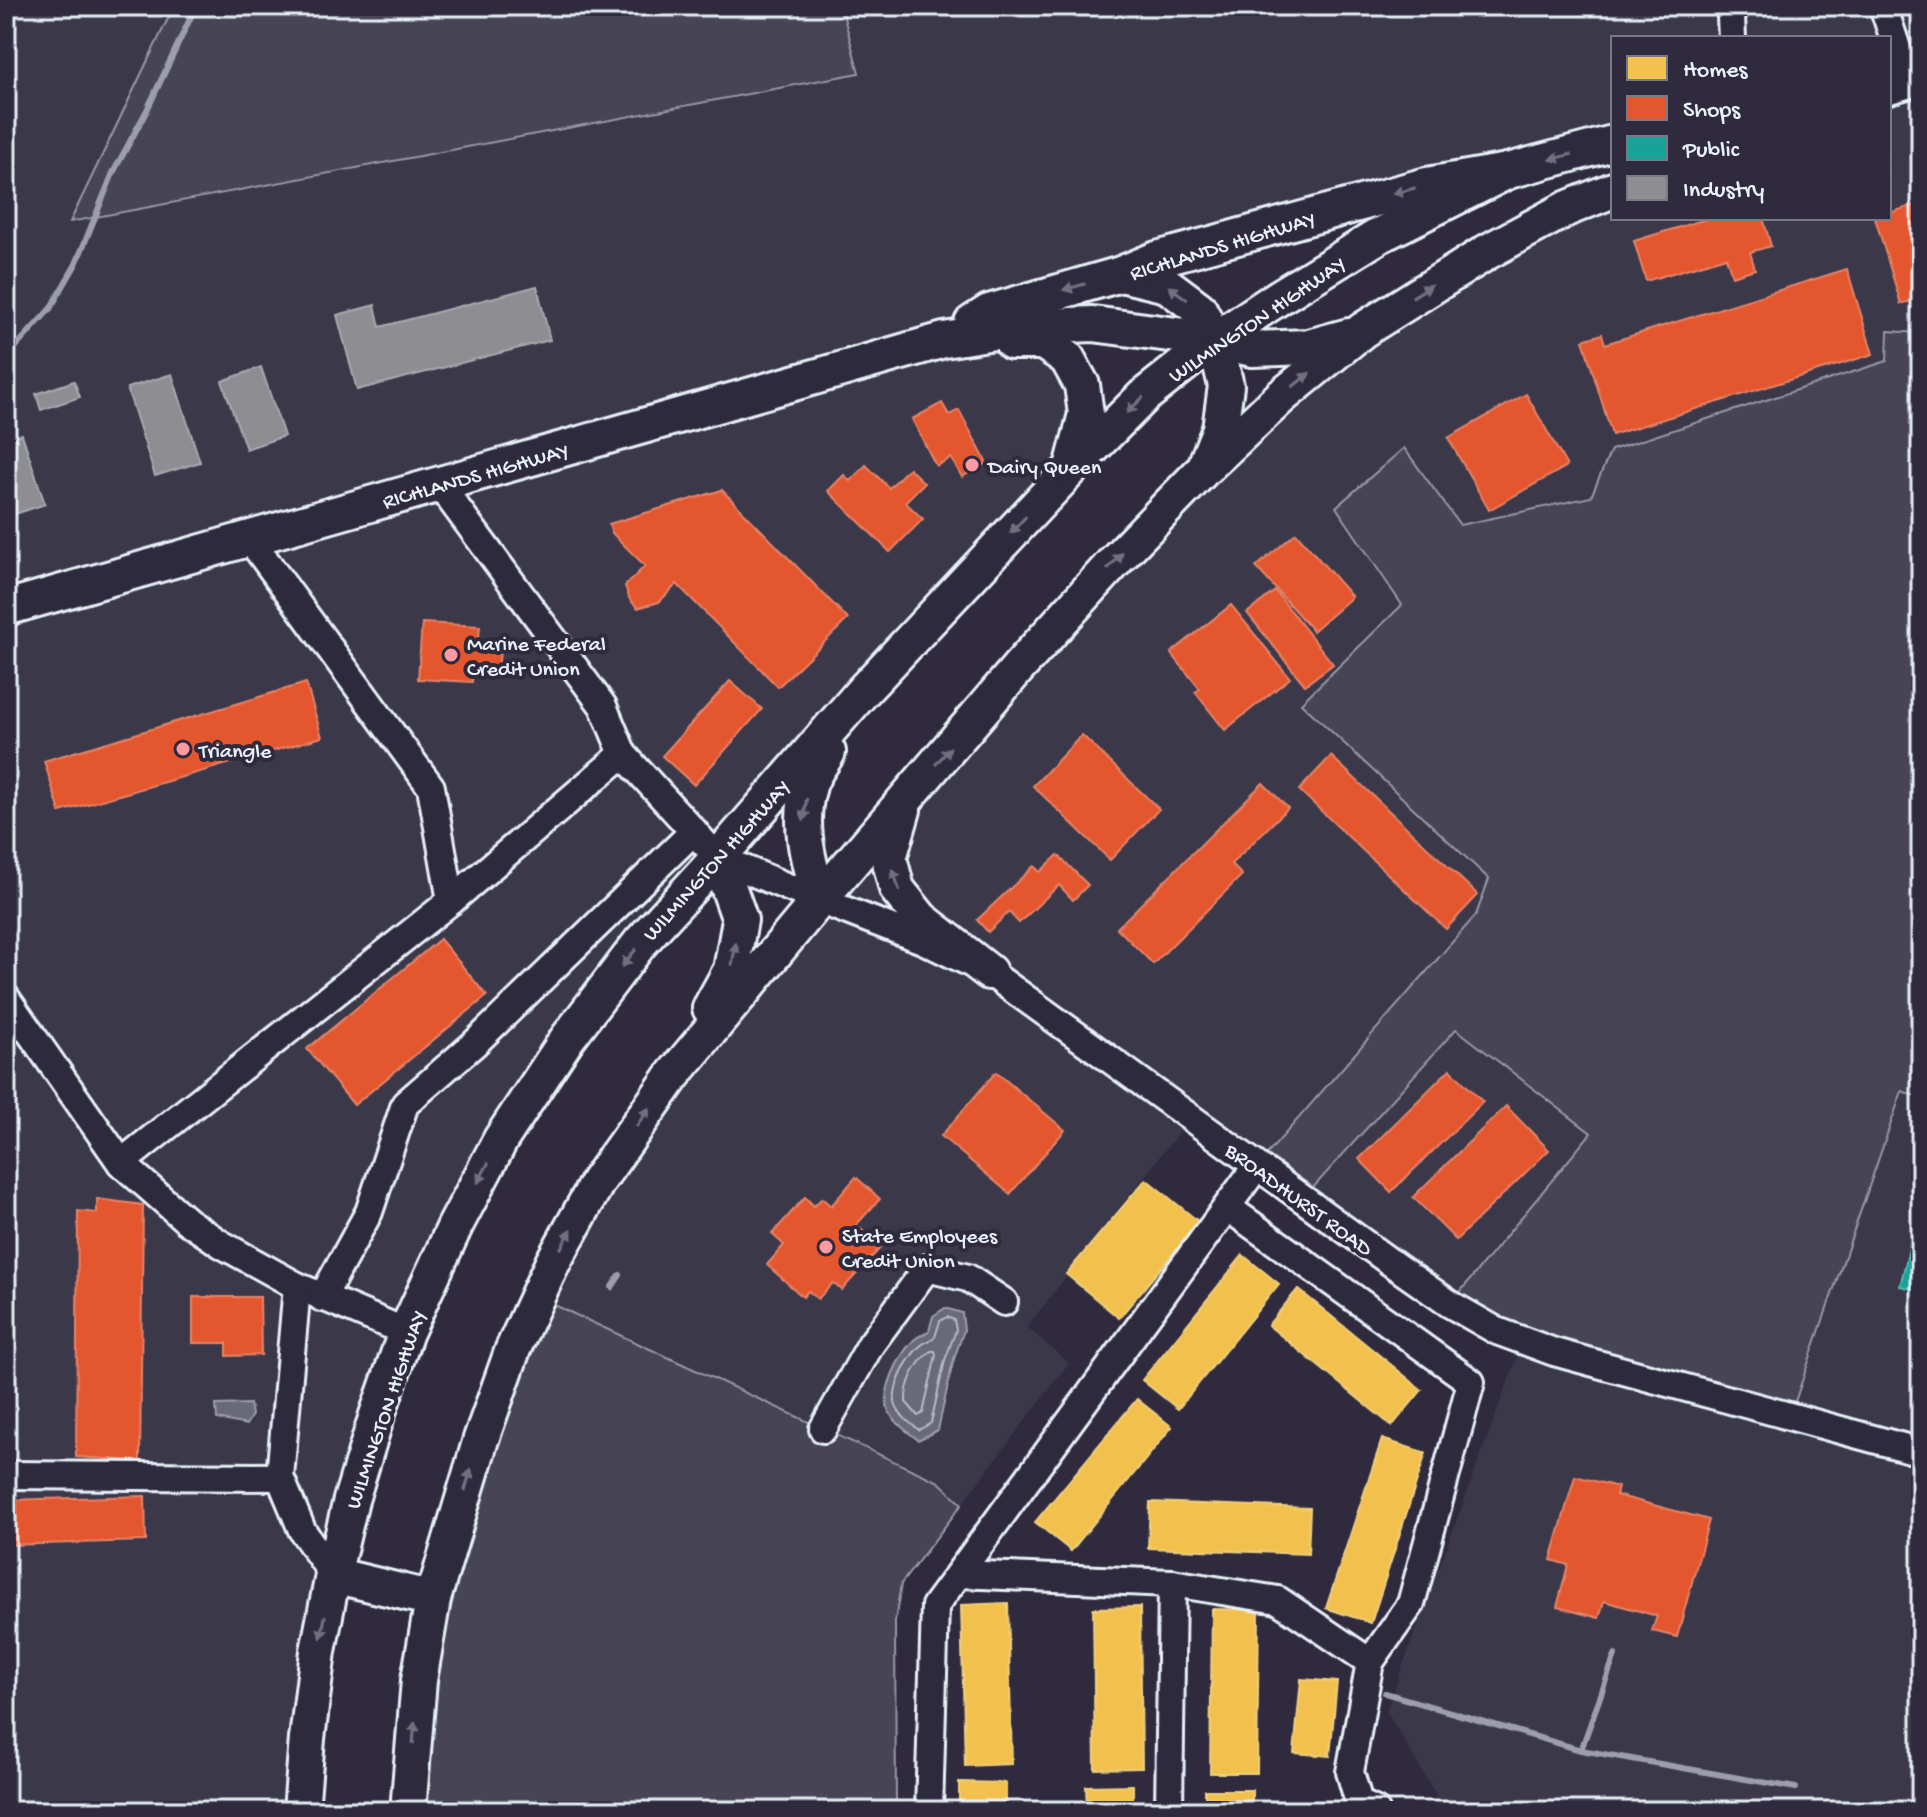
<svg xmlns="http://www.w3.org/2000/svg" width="1927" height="1817" font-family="'Gochi Hand',sans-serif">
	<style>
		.built { fill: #3b3749 }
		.green { fill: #464455; stroke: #979aa6; stroke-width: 2 }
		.water { fill: #696978; stroke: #9c9fab; stroke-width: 2 }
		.homes { fill: #f2c14e; stroke: #efcf81; stroke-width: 2 }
		.shops { fill: #e4572e; stroke: #e5856b; stroke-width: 2 }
		.public { fill: #17a398; stroke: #56bab5; stroke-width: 2 }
		.industry { fill: #8d8d92; stroke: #a8abb1; stroke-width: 2 }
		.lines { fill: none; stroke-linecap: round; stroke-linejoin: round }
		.shore { stroke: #b5bbc5; stroke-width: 2 }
		.stream { stroke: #9c9fab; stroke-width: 6 }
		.minor-casing { stroke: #e8f1f8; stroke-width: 32 }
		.major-casing { stroke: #e8f1f8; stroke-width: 40 }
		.minor { stroke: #2f2a3d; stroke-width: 26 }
		.major { stroke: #2f2a3d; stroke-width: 34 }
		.oneway { fill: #70707e }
		.poi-dot { fill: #ff9aa2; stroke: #2f2a3d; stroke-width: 3 }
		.labels { text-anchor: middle; stroke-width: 8; stroke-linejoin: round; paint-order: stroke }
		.street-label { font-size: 22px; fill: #e8f1f8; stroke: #2f2a3d }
		.poi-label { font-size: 22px; fill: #e8f1f8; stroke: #2f2a3d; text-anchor: start }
	</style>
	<rect width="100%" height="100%" fill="#2f2a3d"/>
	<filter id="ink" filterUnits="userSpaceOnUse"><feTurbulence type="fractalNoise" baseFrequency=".0125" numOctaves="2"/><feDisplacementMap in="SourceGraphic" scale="16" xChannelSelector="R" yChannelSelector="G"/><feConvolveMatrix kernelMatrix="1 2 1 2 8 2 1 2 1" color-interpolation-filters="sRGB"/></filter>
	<g filter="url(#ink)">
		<g class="built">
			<polygon points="6,6 174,6 70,221 859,73 841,6 1921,6 1921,333 1888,331 1888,361 1611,450 1591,497 1460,525 1403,605 1301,703 1489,879 1476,915 1256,1167 1189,1119 1027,1327 1069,1363 962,1504 939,1482 537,1297 674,1074 1282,396 1613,190 1613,218 1889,218 1889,38 1613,38 1613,143 989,312 1067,358 1072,468 567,1039 377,1415 301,1811 6,1811"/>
			<polygon points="1455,1029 1591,1133 1450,1304 1302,1200"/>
			<polygon points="1902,1091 1921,1098 1921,1811 1442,1811 1442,1805 1386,1711 1523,1341 1790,1416"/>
		</g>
		<g class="green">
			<polygon points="174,6 841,6 859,73 70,222"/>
			<polygon points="1888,331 1921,333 1921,1098 1902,1091 1790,1416 1450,1304 1591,1133 1456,1029 1302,1200 1256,1167 1476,915 1489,879 1301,703 1402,605 1336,507 1404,448 1460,525 1591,497 1611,450 1887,361"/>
			<polygon points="537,1297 939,1482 962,1504 901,1584 895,1621 896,1811 408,1811 419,1680"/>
		</g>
		<g class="water">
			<path d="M945,1308L962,1313L964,1330L953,1362L938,1430L918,1440C908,1432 893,1422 888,1409C881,1390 900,1354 913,1341C917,1336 924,1334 929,1331L933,1316Z"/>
			<polygon points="250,1404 252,1415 246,1425 217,1419 216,1405"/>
		</g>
		<g class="homes">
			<polygon points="1146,1179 1199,1222 1119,1318 1066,1274"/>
			<polygon points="1243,1255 1279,1284 1178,1409 1142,1380"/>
			<polygon points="1298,1289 1422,1390 1392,1426 1268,1325"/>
			<polygon points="1137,1399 1172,1427 1071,1551 1035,1522"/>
			<polygon points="1382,1439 1426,1453 1371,1623 1326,1608"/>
			<polygon points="1150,1502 1310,1508 1308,1554 1148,1548"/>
			<polygon points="1008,1603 1012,1764 965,1766 961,1605"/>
			<polygon points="1140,1607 1142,1768 1095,1769 1093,1608"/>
			<polygon points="1212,1609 1259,1610 1257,1773 1210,1773"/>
			<polygon points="1301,1679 1337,1682 1330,1756 1294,1753"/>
			<polygon points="959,1782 1006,1783 1006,1811 959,1811"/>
			<polygon points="1133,1785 1133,1811 1087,1811 1086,1786"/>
			<rect x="1205" y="1790" width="47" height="21"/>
		</g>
		<g class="shops">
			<polygon points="1921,203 1921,298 1901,304 1875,218 1889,218 1889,213"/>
			<polygon points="1709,218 1763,218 1771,246 1750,252 1755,269 1732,276 1726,257 1646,281 1634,241"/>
			<polygon points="1847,269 1873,354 1612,435 1583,340 1602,334 1605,344"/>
			<polygon points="1526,394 1567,466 1489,510 1448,438"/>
			<polygon points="942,403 949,415 959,410 987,463 962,477 951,458 936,466 912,419"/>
			<polygon points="866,465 889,488 909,468 924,483 905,502 923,519 890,552 828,491 844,475 850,481"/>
			<polygon points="722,490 848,619 778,687 677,584 659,602 638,608 630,600 625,586 645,566 612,533 609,524"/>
			<polygon points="1296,533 1352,597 1313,631 1256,567"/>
			<polygon points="1275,591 1333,664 1305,685 1247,613"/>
			<polygon points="1231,605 1290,678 1225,730 1195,692 1200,689 1171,653"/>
			<polygon points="422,623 480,626 478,648 500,649 498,676 473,674 472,682 418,679"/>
			<polygon points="730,681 762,709 694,785 662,756"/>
			<polygon points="306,683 322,737 60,812 44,761"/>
			<polygon points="1082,735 1159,809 1110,860 1033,786"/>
			<polygon points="1331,756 1478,895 1446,929 1299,790"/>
			<polygon points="1263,783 1288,808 1231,864 1242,875 1153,964 1117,928"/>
			<polygon points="1058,855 1088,885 1073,900 1059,885 1019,923 1009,912 988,932 977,920 1034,866 1040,872"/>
			<polygon points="440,939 487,996 354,1105 307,1049"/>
			<polygon points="1450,1069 1483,1102 1391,1192 1359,1159"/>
			<polygon points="996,1072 1065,1130 1010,1194 941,1136"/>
			<polygon points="1506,1106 1549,1150 1456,1240 1413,1197"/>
			<polygon points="856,1177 880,1199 856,1225 881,1247 842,1290 833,1283 818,1299 808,1291 803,1297 767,1265 784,1245 772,1234 805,1197 814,1206 822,1198 831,1206"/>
			<polygon points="97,1199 143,1205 140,1461 76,1457 78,1211 97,1213"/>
			<polygon points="193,1297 260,1297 261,1355 227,1356 227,1343 193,1343"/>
			<polygon points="1575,1476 1618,1487 1616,1495 1709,1520 1677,1637 1652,1631 1657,1616 1604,1601 1599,1618 1557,1607 1568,1565 1551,1560"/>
			<polygon points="145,1496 146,1541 6,1545 6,1500"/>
		</g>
		<polygon class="public" points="1912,1237 1921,1239 1921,1297 1917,1290 1900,1286"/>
		<g class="industry">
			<polygon points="537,286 550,340 357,390 337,315 375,305 380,327"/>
			<polygon points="261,367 284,436 246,449 222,381"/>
			<polygon points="172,374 200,462 155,476 127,388"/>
			<polygon points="74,381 80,397 41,410 36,394"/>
			<polygon points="22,434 45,504 6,517 6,440"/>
		</g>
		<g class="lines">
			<g class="shore">
				<path d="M947,1317L954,1320L956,1330L945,1360L931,1423L919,1430C911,1424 900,1416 896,1406C890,1390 907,1359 919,1347C923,1343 930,1340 935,1337L940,1321Z"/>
				<path d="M931,1351H935L936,1355L923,1413L918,1416L906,1402C905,1384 916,1362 931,1351Z"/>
			</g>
			<g class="stream">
				<polyline points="6,360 12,351 50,309 76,264 113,173 147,110 196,6"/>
				<polyline points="612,1287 620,1275"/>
				<polyline points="1385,1693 1581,1750 1796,1788"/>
				<polyline points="1581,1750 1615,1655"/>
			</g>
			<g class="minor-casing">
				<g id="minor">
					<polyline points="1883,6 1908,81"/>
					<polyline points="1732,38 1731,17 1736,6"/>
					<polyline points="439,484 603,706 623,754 718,858 819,900 925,941 989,972 1397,1267 1450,1304 1497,1331 1554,1352 1921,1452"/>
					<polyline points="249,538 431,787 451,901"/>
					<polyline points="6,998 121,1163 187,1221 221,1244 297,1286 406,1332"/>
					<polyline points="121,1163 451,901 623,754"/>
					<polyline points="297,1286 280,1477 302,1530 333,1575"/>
					<polyline points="322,1298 369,1212 405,1104 474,1044 694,831"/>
					<polyline points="823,1429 871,1344 927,1268 968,1278 1004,1302"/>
					<polyline points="6,1475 280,1477"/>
					<polyline points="959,1574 1172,1583 1278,1600 1370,1662 1411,1604 1471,1382 1227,1207"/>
					<polyline points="1370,1662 1350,1772 1359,1803 1376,1811"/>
					<polyline points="929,1811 935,1606 1256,1167"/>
					<polyline points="1169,1811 1172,1583"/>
				</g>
			</g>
			<g class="major-casing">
				<g id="major">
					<polyline points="1889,86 1921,77"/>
					<polyline points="1121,274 1167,285 1199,309 1215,340 1226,386 1220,429 1207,461"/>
					<polyline points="972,323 989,312 1121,274 1157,259 1427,185 1508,171 1613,143"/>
					<polyline points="1012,342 1043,342 1067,358 1082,385 1086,414 1072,468"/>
					<polyline points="6,608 944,340 1026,327 1093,324 1215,340 1252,349 1309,347 1349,336"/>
					<polyline points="903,810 889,858 897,889 921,919 989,972"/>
					<path d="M819,900C809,863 797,825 809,786C812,774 822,763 828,752"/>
					<polyline points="710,1008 731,970 740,920 718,858"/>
					<polyline points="333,1575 433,1599"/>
					<polyline points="301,1811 307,1739 318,1651 333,1575 351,1500 377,1415 406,1332 455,1226 501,1139 567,1039 640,943 718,858 863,691 1072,468 1144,396 1215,340 1281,296 1380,235 1508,171"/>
					<polyline points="408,1811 419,1680 433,1599 481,1439 513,1349 553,1262 598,1181 674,1074 819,900 1018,668 1116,560 1204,469 1282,396 1363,330 1487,252 1566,209 1613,190"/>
				</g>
			</g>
			<use href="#minor" class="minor"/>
			<use href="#major" class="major"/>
		</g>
		<defs><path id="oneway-solid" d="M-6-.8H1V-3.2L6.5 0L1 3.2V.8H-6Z" transform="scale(2)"/></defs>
		<g class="oneway">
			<use href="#oneway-solid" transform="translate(1561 157) rotate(165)"/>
			<use href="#oneway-solid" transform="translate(1404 191) rotate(165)"/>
			<use href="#oneway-solid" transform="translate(1074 287) rotate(164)"/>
			<use href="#oneway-solid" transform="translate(1422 291) rotate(-32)"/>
			<use href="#oneway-solid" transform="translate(1178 293) rotate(-144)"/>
			<use href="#oneway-solid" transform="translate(1301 380) rotate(-39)"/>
			<use href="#oneway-solid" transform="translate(1135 405) rotate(136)"/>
			<use href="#oneway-solid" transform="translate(1018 525) rotate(133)"/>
			<use href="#oneway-solid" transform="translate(1115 561) rotate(-47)"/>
			<use href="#oneway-solid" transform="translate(943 756) rotate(-49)"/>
			<use href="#oneway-solid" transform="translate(805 810) rotate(98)"/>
			<use href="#oneway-solid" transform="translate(896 880) rotate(-108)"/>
			<use href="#oneway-solid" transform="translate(734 954) rotate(-80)"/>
			<use href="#oneway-solid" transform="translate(629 958) rotate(128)"/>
			<use href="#oneway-solid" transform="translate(643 1117) rotate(-55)"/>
			<use href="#oneway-solid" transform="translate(483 1173) rotate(118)"/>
			<use href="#oneway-solid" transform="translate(566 1239) rotate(-61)"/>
			<use href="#oneway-solid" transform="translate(468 1480) rotate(-73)"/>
			<use href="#oneway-solid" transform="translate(323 1627) rotate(101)"/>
			<use href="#oneway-solid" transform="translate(414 1733) rotate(-85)"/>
		</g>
	</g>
	<g class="poi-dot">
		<circle cx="972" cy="465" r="8"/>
		<circle cx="451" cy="655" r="8"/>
		<circle cx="183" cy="749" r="8"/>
		<circle cx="826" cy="1247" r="8"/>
	</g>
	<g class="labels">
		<g class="street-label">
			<text transform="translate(1222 244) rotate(-17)" y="8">RICHLANDS HIGHWAY</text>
			<text transform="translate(1256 318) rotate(-34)" y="8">WILMINGTON HIGHWAY</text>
			<text transform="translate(475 474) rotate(-16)" y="8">RICHLANDS HIGHWAY</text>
			<text transform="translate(715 859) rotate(-48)" y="8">WILMINGTON HIGHWAY</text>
			<text transform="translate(1300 1198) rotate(36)" y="8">BROADHURST ROAD</text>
			<text transform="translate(384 1409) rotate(-71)" y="8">WILMINGTON HIGHWAY</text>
		</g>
		<g class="poi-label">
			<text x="988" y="473">Dairy Queen</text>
			<text x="467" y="650">Marine Federal<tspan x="467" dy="25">Credit Union</tspan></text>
			<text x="199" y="757">Triangle</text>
			<text x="842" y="1242">State Employees<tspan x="842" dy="25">Credit Union</tspan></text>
		</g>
	</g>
	<rect width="1927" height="1817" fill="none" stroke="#2f2a3d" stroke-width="32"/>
	<rect x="16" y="16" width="1895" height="1785" fill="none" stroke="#e8f1f8" stroke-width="3" filter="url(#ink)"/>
	<rect x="1611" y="36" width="280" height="184" fill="#2f2a3d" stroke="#797a88" stroke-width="2"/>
	<rect x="1627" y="56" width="40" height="24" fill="#f2c14e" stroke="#797a88" stroke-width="2"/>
	<text x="1683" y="76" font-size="24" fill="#e8f1f8">Homes</text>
	<rect x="1627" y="96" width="40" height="24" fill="#e4572e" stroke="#797a88" stroke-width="2"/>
	<text x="1683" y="116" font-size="24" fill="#e8f1f8">Shops</text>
	<rect x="1627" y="136" width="40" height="24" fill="#17a398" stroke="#797a88" stroke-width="2"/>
	<text x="1683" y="156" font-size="24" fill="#e8f1f8">Public</text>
	<rect x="1627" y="176" width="40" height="24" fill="#8d8d92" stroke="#797a88" stroke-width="2"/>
	<text x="1683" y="196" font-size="24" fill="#e8f1f8">Industry</text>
</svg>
